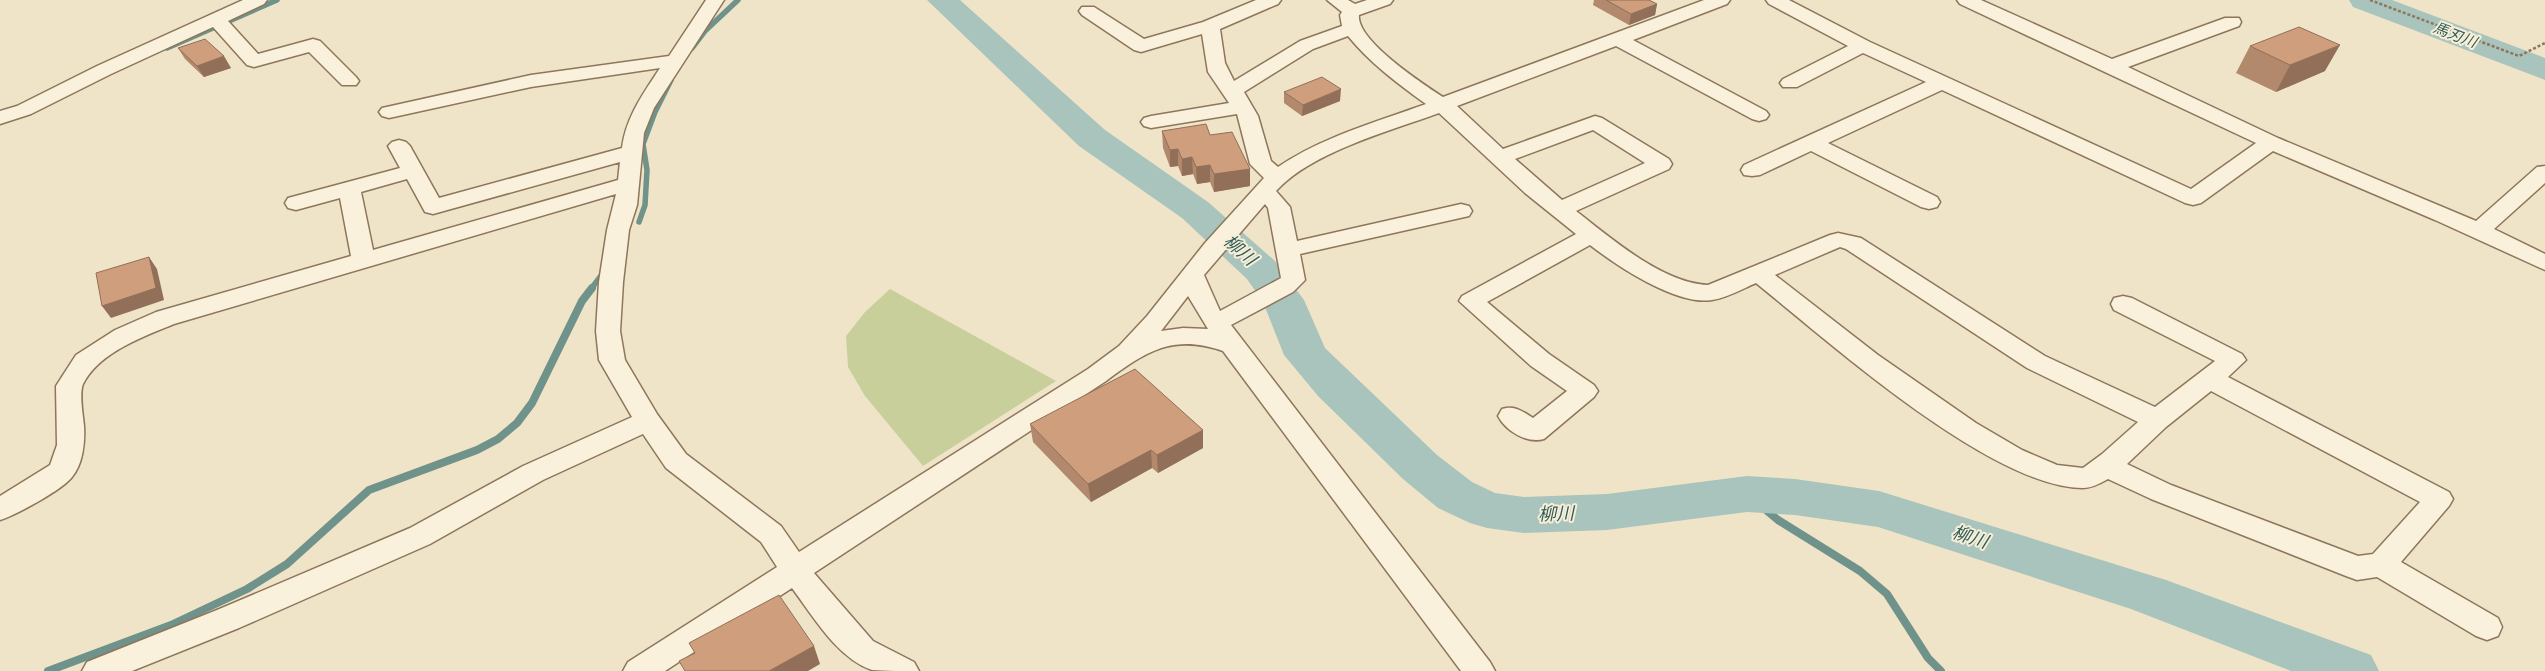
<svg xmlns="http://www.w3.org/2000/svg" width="2545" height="671" font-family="'Playfair Display','Noto Sans JP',serif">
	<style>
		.green { fill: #c9cf9b }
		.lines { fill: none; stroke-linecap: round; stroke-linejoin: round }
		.stream-far1 { stroke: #6f938a; stroke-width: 5.5 }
		.stream { stroke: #6f938a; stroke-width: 8 }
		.river { fill: #a9c4bc; fill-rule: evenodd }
		.minor-casing { stroke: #8d765c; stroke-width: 3 }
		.path { stroke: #8d765c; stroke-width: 2.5; stroke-dasharray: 3 2; stroke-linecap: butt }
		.minor { fill: #faf1dc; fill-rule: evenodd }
		.wall { fill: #b2896c }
		.shaded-wall { fill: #916f58 }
		.building { fill: #cf9f7d; stroke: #916f58 }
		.labels { text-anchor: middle; stroke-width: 4; stroke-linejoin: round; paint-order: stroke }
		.far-water-label { font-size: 15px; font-style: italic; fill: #2f5d5a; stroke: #f7eed8 }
		.water-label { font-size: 18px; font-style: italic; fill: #2f5d5a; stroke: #f7eed8 }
	</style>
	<rect width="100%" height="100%" fill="#f0e4c8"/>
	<polygon class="green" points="890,289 1056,381 923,466 865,396 848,367 846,336 865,312"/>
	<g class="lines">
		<g class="stream-far1">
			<polyline points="167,48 277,0"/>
			<polyline points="692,48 705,31 738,0"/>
			<polyline points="639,222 645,205 647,170 643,144 655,112 671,80"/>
			<polyline points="591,289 600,277"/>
		</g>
		<g class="stream">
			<polyline points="1747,494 1778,520 1860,571 1887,594 1928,658 1941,671"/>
			<polyline points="48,671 171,625 247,589 287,564 369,490 477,450 498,439 517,423 532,403 582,301 592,288"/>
		</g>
		<g class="river">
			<polygon points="927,0 960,0 1105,130 1208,202 1275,261 1304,300 1325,348 1437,455 1472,482 1495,493 1524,497 1607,494 1747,476 1795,479 1879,491 2166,580 2371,655 2379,671 2291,671 2131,609 1878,527 1795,515 1747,512 1607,530 1524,533 1487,528 1470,523 1438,508 1403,479 1318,396 1284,355 1263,302 1247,279 1182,218 1079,146"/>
			<polygon points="2349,0 2392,0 2545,58 2545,80 2353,7"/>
		</g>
		<g class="minor-casing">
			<g id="minor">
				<polygon points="243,0 267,0 264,4 228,21 258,54 313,39 320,41 356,77 359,81 356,85 342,85 309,52 254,67 247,65 213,27 111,74 31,114 0,124 0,111 17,106 97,66"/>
				<path d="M706,0H724L654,108L644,133L637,205L629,230L623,282L620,331L625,360L657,414L686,454L781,526L799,552L1088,369L1119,346L1147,316L1205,243L1264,178L1250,164L1237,114L1151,128L1144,126L1141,122L1144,118L1151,116L1229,103L1208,72L1202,34L1141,52L1134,50L1082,15L1079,11L1082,7H1094L1144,39L1203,22L1256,0H1281L1278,4L1220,29L1225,63L1234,81L1300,41L1342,26L1340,15L1342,12L1327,0H1348L1355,4L1367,0H1393L1390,4L1359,15C1356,40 1423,84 1443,97L1704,0H1730L1727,4L1633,40L1766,111L1769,115L1766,119L1759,121L1752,119L1616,46L1457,106L1503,149L1595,116L1602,118L1669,159L1672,164L1669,169L1576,211C1611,238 1662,283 1708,285L1830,235L1838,233L1861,238L2045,356L2155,407L2215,361L2114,310L2111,304L2114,298L2123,296L2132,298L2242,354L2246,360L2228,377L2449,492L2453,499L2449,506L2401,562L2498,618L2502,627L2498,636L2487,640L2476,636L2377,577L2357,580L2346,576L2151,499L2108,479C2101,483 2092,488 2083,488C1992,488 1828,341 1756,283C1742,289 1727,298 1712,300C1677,306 1617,266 1590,245L1487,302L1549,354L1594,385L1598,391L1594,397L1544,439C1527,444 1506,431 1498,416L1502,409C1515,405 1522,411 1533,418L1567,391L1531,366L1459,301L1462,296L1576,234L1525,193L1439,113C1390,131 1311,152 1276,191L1290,207L1297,241L1461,204L1469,206L1472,211L1469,216L1300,254L1305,280L1293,292L1231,325L1490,662L1495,671H1461L1223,351C1173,333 1145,352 1106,381L814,573L873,641L914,662L919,671C905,671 885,671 872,670C837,658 813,616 792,588L665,671H623L628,662L777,567L761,542L666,468L643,434L543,480L430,544L239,628L132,671H82L87,662L217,610L410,528L523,466L632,417L599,360L596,331L599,282L607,230L616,194L174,324C143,337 99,352 83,384C79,394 83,415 84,426C85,442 83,464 72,477C62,490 16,515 0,520V496L50,465L57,445L56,386L76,355L115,330L156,312L351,256L340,198L296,210L288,208L285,203L288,198L400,168L388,146L392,142L399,140L406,142L410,146L439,198L622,148C626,117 643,94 660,68L531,87L389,118L382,116L379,112L382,108L531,75L669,56ZM1348,36C1369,62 1398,84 1426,104C1376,122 1322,137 1278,167L1271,161L1258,116L1244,92L1313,49ZM1593,130L1645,163L1562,200L1515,159ZM620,162L618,180L373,250L361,192L407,179L425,212L433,214ZM1265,204L1268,208L1281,278L1220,311L1204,275ZM1840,247L1846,249L2027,368L2138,422L2102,454L2083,468L2057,465L2022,450L1976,423L1878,355L1775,275ZM1188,296L1208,329L1183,328L1161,331ZM2211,391L2420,502L2373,554L2358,556L2171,485L2127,464L2166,427Z"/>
				<polygon points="1766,0 1789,0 1870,42 2191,189 2256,143 1960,4 1957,0 1981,0 2112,59 2225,18 2239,18 2241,22 2239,26 2128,67 2278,138 2476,221 2537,167 2545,166 2545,183 2494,229 2545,254 2545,270 2435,220 2273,151 2201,203 2193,205 2185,203 1942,90 1828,143 1937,197 1940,202 1937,207 1929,209 1921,207 1811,151 1760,175 1752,176 1744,175 1741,170 1744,165 1926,82 1863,53 1797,87 1783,87 1780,83 1783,79 1848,46 1769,4"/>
			</g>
		</g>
		<polyline class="path" points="2370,0 2519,56 2545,43"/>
		<use href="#minor" class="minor"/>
	</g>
	<g class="wall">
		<polygon points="1594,0 1649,0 1657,4 1655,15 1629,25 1593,5"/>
		<polygon points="2250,46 2325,71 2276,92 2236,73"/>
		<polygon points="178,48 231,68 204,77 185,59"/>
		<polygon points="1284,92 1340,101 1302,116 1284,103"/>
		<polygon points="1162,131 1210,135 1250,169 1250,186 1214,192 1210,182 1197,184 1193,174 1182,176 1178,166 1170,167 1163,148"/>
		<polygon points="1030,424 1203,448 1158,473 1152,468 1091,502 1033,442"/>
	</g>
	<g class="shaded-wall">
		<polygon points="1657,4 1655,15 1629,25 1631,14"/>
		<polygon points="2340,45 2325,71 2276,92 2290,65"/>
		<polygon points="224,56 231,68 204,77 197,66"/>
		<polygon points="1341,89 1340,101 1302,116 1303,105"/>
		<polygon points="1178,149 1178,166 1170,167 1170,150"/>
		<polygon points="1192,157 1193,174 1182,176 1182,159"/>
		<polygon points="1210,165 1210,182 1197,184 1196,167"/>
		<polygon points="1250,169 1250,186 1214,192 1214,174"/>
		<polygon points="149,257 157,269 164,300 111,318 102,306"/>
		<polygon points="1203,430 1203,448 1158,473 1157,455"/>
		<polygon points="1151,450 1152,468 1091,502 1088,484"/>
		<polygon points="814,646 820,664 808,671 769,671"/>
	</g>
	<g class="building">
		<polygon points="1606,0 1649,0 1657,4 1631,14"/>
		<polygon points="2299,27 2340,45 2290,65 2250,46"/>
		<polygon points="205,39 224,56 197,66 178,48"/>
		<polygon points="1322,77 1341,89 1303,105 1284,92"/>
		<polygon points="1206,124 1210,135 1232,132 1250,169 1214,174 1210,165 1196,167 1192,157 1182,159 1178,149 1170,150 1162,131"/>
		<polygon points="149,257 156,288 102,306 96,273"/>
		<polygon points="1135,369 1203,430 1157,455 1151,450 1088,484 1030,424"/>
		<polygon points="779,595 814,646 769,671 685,671 679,661 695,653 689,643"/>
	</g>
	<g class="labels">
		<g class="far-water-label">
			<text transform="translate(2455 35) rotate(21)" y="5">馬刃川</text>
		</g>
		<g class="water-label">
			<text transform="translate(1240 250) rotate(42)" y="6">柳川</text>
			<text transform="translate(1556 514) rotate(-2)" y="6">柳川</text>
			<text transform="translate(1970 537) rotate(18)" y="6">柳川</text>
		</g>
	</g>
</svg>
